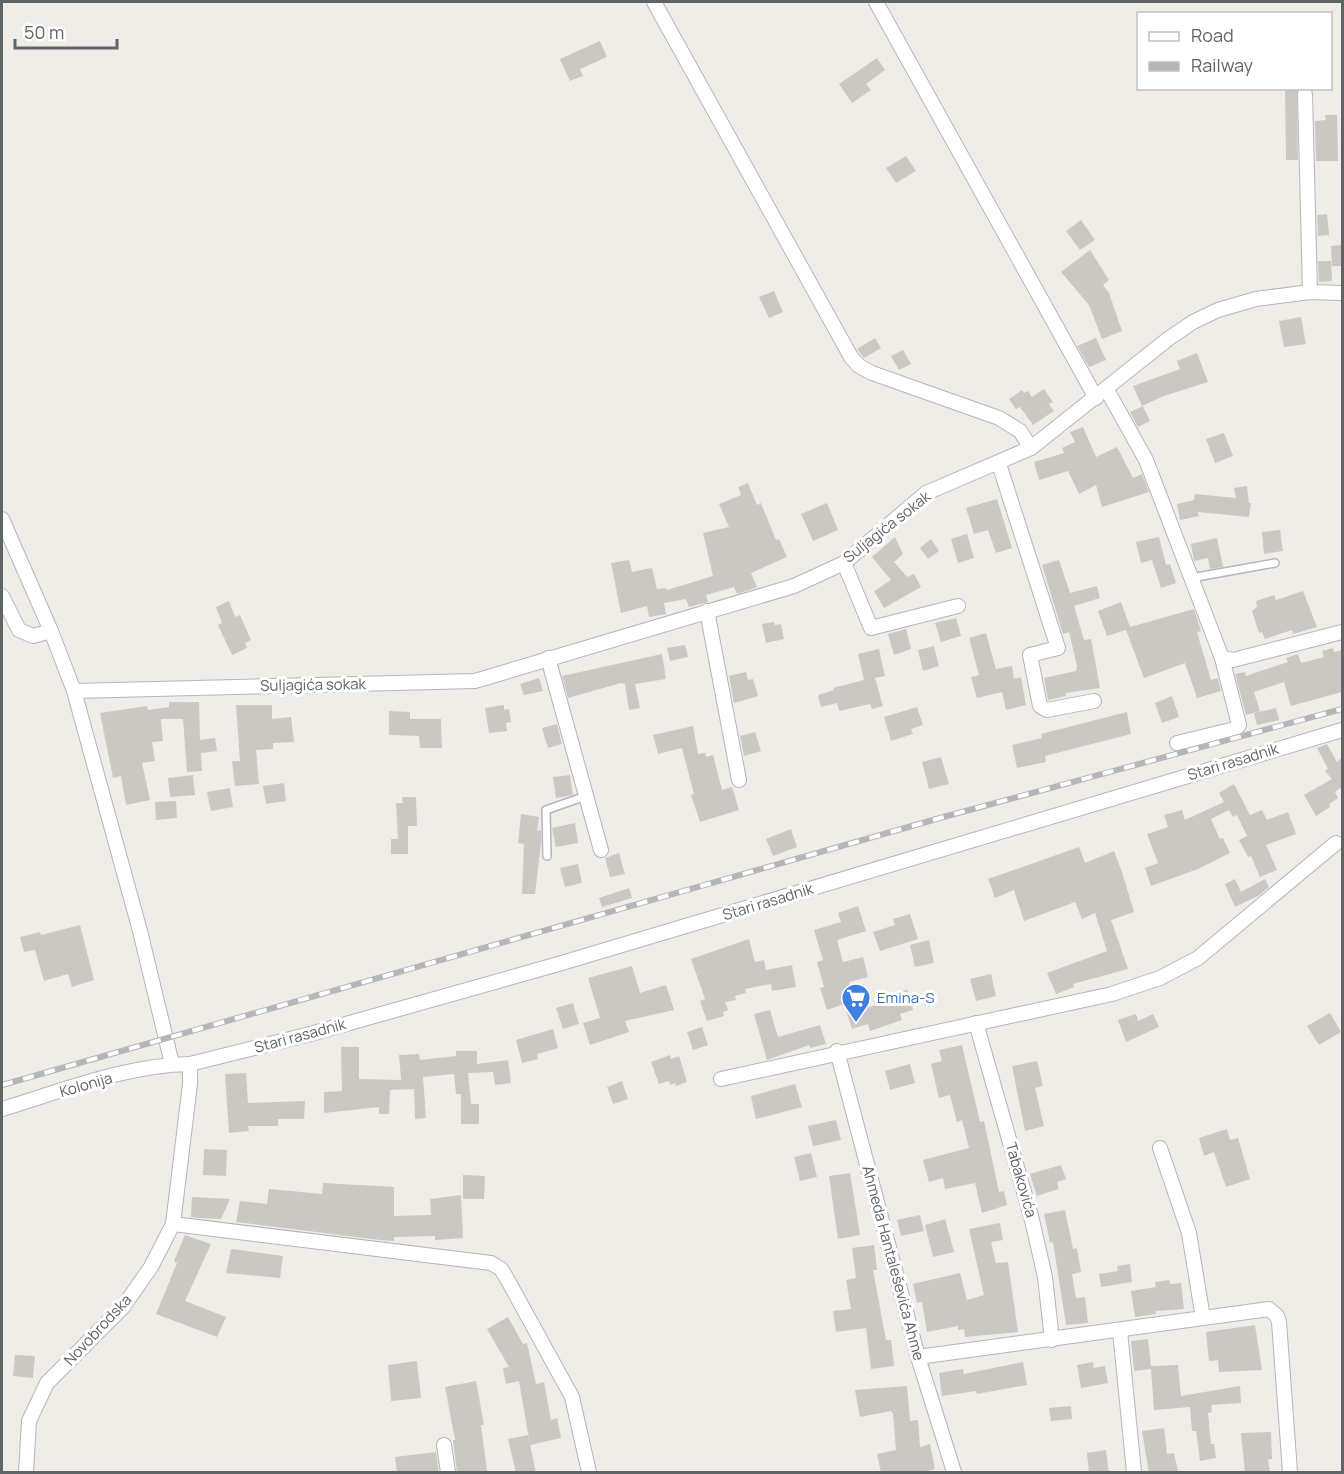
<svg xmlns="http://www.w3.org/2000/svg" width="1344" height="1474" font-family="Manrope,sans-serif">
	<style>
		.building { fill: #cbc8c4 }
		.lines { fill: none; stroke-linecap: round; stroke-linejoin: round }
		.lane-casing { stroke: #b3b6b9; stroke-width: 10 }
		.street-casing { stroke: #b3b6b9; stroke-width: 16 }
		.lane { stroke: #fff; stroke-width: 7 }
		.street { stroke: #fff; stroke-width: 14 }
		.rail-casing { stroke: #b5b6b7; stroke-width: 6 }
		.rail { stroke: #fff; stroke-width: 4; stroke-dasharray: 11; stroke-linecap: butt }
		.labels { text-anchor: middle; stroke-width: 6; stroke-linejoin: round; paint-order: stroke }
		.street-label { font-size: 15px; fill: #5f6467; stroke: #fff }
		.shop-label { font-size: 15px; fill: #366cbe; stroke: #fff; text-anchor: start }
	</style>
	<rect width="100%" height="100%" fill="#f0ede8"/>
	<g class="building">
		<polygon points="600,41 607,57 580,69 583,76 570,81 560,59"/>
		<polygon points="877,58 885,70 866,84 871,90 852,103 839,84"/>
		<polygon points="1285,88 1297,88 1298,160 1286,160"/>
		<polygon points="1325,115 1337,115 1338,161 1316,161 1315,121 1326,120"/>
		<polygon points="906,156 916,171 896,183 886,168"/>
		<polygon points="1327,214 1329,235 1318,236 1317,215"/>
		<polygon points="1081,220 1095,240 1080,250 1066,231"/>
		<polygon points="1342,245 1342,266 1332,266 1331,246"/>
		<polygon points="1090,250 1109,280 1103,285 1109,293 1122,331 1102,339 1089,305 1061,272"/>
		<polygon points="1318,261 1331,261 1332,281 1319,282"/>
		<polygon points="774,291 783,312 769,318 759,297"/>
		<polygon points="1301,317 1306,344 1284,347 1279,321"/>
		<polygon points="875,338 881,348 864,358 857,349"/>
		<polygon points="1096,338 1106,360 1089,367 1077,346"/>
		<polygon points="903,350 911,364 899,370 891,356"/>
		<polygon points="1197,353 1208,382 1164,396 1142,406 1133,386 1180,369 1177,361"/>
		<polygon points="1044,389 1053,402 1049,404 1054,411 1033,425 1020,407 1016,409 1009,399 1022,390 1024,393 1028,391 1032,397"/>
		<polygon points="1143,406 1150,421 1138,427 1130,412"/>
		<polygon points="1083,427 1096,457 1117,447 1133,478 1142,474 1149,492 1102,507 1096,485 1079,494 1068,471 1039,480 1034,462 1064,453 1062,448 1075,442 1070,432"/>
		<polygon points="1224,433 1233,456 1215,463 1206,439"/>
		<polygon points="748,483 757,505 761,503 776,540 779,539 787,557 751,573 757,587 752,589 737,594 734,587 706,595 708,602 689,607 686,599 664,603 666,614 649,617 647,606 621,613 611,563 629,560 632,572 652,568 657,589 666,588 667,590 713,576 703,533 729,527 719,504 741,495 738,487"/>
		<polygon points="1247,486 1249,503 1251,503 1249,517 1198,512 1199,516 1180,520 1177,504 1194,500 1195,494 1236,498 1234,488"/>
		<polygon points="997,499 1012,548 996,553 988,530 974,534 966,508"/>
		<polygon points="827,503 838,530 813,541 801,514"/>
		<polygon points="1280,530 1283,551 1264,554 1262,532"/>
		<polygon points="967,534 974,558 958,563 951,539"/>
		<polygon points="895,537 903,554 894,562 907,577 914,574 921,587 884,608 874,591 891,580 872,557"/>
		<polygon points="1159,537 1166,565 1170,564 1176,583 1161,588 1152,560 1141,563 1136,542"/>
		<polygon points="1217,538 1223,567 1210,569 1208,558 1194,561 1191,544"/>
		<polygon points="931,539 939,551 928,559 920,548"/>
		<polygon points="1059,560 1070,593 1097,586 1100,598 1074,606 1084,640 1091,639 1100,688 1065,693 1066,696 1048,700 1044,678 1076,671 1077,666 1069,632 1063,634 1042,565"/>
		<polygon points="1303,591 1317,627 1293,634 1292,630 1265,639 1262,632 1259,633 1252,611 1257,607 1256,601 1274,595 1276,600"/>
		<polygon points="229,601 235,617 240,615 251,640 245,643 247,648 232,655 218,625 222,623 216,607"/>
		<polygon points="1121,602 1130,627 1194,609 1201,631 1197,632 1211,680 1218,678 1221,691 1197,698 1185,663 1144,678 1126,630 1107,636 1098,611"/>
		<polygon points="956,618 961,636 941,642 935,623"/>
		<polygon points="774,622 775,625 781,624 784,639 766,643 762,624"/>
		<polygon points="906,629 911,649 894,655 888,634"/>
		<polygon points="986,633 996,669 1012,666 1014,679 1021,677 1026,705 1006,710 1002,692 977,698 971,677 979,675 969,638"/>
		<polygon points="685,645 688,657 670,661 667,648"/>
		<polygon points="934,646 939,666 923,671 918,650"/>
		<polygon points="1333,648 1334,652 1342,650 1342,692 1291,706 1284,682 1254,692 1260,711 1246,715 1235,674 1245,672 1246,676 1288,662 1286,658 1298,654 1301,663 1324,657 1322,651"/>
		<polygon points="879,649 885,676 875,678 883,706 872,709 870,704 839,711 837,703 821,707 818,695 834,690 833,688 864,680 858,654"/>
		<polygon points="662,654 666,679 635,684 640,708 629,710 625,684 621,683 568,698 562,676"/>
		<polygon points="746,672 748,680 753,679 758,696 734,703 729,676"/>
		<polygon points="539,678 543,691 524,695 520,684"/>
		<polygon points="1172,696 1179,717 1162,723 1155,703"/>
		<polygon points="169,702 199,702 200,740 215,738 217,751 201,753 202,771 187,772 183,719 161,719 163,741 152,742 155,761 142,763 150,800 126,805 121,776 113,778 100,713 147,706 148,710 169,707"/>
		<polygon points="236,705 272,705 272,719 291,717 294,742 273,743 273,749 256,750 259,784 235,786 232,761 240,761"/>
		<polygon points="504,705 504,710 509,709 511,722 506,723 507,731 489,733 485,708"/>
		<polygon points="917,707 923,725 911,729 913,734 891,741 884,717"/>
		<polygon points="1276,708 1279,720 1257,725 1254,713"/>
		<polygon points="389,711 410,712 410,719 441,719 442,748 420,748 419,736 389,735"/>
		<polygon points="1127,712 1131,734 1045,756 1046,762 1017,768 1012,745 1042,738 1041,734"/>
		<polygon points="557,724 562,744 548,748 542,728"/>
		<polygon points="693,726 698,754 705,753 706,757 713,755 722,790 732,787 739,810 700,822 691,795 694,794 682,748 658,754 653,735"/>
		<polygon points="755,732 761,751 744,756 740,736"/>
		<polygon points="1327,744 1337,762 1342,757 1342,791 1340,788 1335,792 1338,798 1329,804 1330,807 1316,816 1304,795 1332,779 1325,771 1328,769 1317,748"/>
		<polygon points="941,757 949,784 929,789 922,762"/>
		<polygon points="193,775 195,795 170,797 168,778"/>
		<polygon points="570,775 573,795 556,798 553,777"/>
		<polygon points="284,783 286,801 266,804 263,786"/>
		<polygon points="1234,784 1250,815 1262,810 1267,820 1288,812 1296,834 1266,845 1277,870 1260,877 1251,856 1248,857 1239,840 1247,836 1237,815 1233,817 1229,810 1211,819 1220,839 1223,838 1230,853 1198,869 1151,886 1145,868 1158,863 1147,834 1168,827 1164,815 1182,810 1185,820 1224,802 1219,793"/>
		<polygon points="230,788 233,807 211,811 207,792"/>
		<polygon points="402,797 416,797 417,826 408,826 408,854 391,854 391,839 398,839 396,803 403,803"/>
		<polygon points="176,801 177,818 156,820 155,802"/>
		<polygon points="521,814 539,817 537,831 541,830 541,843 535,894 522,894 524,844 518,843"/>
		<polygon points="575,823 578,843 556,847 552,828"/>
		<polygon points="791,829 797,847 773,856 766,839"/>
		<polygon points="1079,847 1085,863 1114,851 1122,872 1134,912 1111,920 1128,969 1073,984 1074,987 1056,994 1047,973 1107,951 1095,913 1082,919 1075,902 1024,921 1014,890 995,898 988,879"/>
		<polygon points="619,853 625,874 610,877 605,858"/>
		<polygon points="578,864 582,883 565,887 560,868"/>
		<polygon points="1235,879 1241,892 1265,879 1269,887 1258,896 1235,907 1225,884"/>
		<polygon points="629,888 632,898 602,907 599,898"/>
		<polygon points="858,906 866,931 837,940 843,962 863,957 868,977 849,982 858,1010 887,1002 886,995 907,990 913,1010 900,1014 902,1020 870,1031 868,1024 852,1029 844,1004 827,1010 820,988 824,987 817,962 823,960 814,930 841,922 838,913"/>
		<polygon points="910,914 918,939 880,951 873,932 895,925 893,919"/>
		<polygon points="80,925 94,980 72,987 68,974 44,981 35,950 24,952 20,937 40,932 41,935"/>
		<polygon points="749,939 755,962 764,960 766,970 792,965 796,987 772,991 771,984 745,989 746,993 735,996 736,1000 725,1002 728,1010 723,1012 724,1016 707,1021 700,1001 705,999 691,959"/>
		<polygon points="929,940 934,963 915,967 910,945"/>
		<polygon points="632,966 640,993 666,985 674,1010 625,1021 629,1032 590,1045 583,1023 600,1018 588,978"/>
		<polygon points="991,974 996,996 976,1001 970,979"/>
		<polygon points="573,1003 579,1024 563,1029 556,1008"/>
		<polygon points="770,1010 778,1037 820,1025 826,1044 810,1048 809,1045 767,1060 754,1014"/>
		<polygon points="1330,1013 1341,1032 1319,1045 1307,1026"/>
		<polygon points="1136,1014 1138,1021 1153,1014 1159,1027 1126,1042 1118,1020"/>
		<polygon points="702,1027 708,1045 693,1050 687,1032"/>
		<polygon points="553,1029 558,1048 537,1054 538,1059 522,1063 516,1040"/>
		<polygon points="962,1045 980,1122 984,1121 999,1192 1004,1191 1007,1205 982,1213 975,1183 945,1189 943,1178 929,1182 923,1160 969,1148 962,1120 957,1122 950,1095 939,1098 931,1064 942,1061 939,1050"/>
		<polygon points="341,1047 359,1047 359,1079 401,1080 399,1055 419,1054 420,1060 456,1056 456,1051 477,1051 477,1064 508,1060 511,1083 495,1085 493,1072 468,1073 471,1104 479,1104 479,1124 461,1124 461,1094 456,1094 454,1074 423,1077 426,1118 415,1119 414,1089 390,1090 389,1114 379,1114 379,1107 324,1113 324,1092 342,1091"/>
		<polygon points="670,1055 671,1059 679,1056 687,1082 676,1086 675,1083 670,1085 669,1081 659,1084 651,1062"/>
		<polygon points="1037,1061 1043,1086 1035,1088 1044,1126 1025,1131 1012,1066"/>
		<polygon points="910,1064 915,1083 890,1090 885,1071"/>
		<polygon points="246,1073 248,1103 305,1101 304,1119 278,1119 278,1126 248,1126 249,1131 229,1133 225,1074"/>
		<polygon points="622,1081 628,1099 613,1104 607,1087"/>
		<polygon points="795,1084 802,1107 756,1119 751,1096"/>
		<polygon points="836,1120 841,1140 813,1146 808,1126"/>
		<polygon points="1227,1129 1230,1140 1238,1138 1250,1179 1226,1187 1214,1152 1204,1156 1199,1138"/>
		<polygon points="204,1149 227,1150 226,1176 203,1175"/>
		<polygon points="811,1153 817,1177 800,1181 794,1157"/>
		<polygon points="1061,1165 1066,1179 1057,1182 1059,1189 1037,1196 1030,1174"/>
		<polygon points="850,1173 860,1235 838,1239 829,1176"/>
		<polygon points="463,1175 485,1176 484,1199 463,1199"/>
		<polygon points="323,1183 394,1187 394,1216 431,1215 430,1199 461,1195 463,1238 435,1240 435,1236 394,1237 394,1241 380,1240 236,1222 240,1201 267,1204 269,1189 322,1194"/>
		<polygon points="192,1197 230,1199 221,1219 199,1218 191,1217"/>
		<polygon points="1065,1210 1073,1249 1077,1248 1081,1272 1072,1274 1076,1298 1085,1297 1088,1323 1066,1325 1053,1242 1050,1243 1044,1214"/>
		<polygon points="920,1215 924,1231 901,1236 897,1220"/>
		<polygon points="945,1219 954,1252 933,1257 925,1225"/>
		<polygon points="1000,1223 1003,1240 991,1242 996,1263 1008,1262 1018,1332 965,1337 964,1329 958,1330 958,1326 927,1332 922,1302 917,1303 913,1284 960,1273 967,1300 984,1295 969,1229"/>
		<polygon points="185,1235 211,1244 185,1301 226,1317 217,1337 156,1314 177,1263 174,1261"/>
		<polygon points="874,1245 877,1270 873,1270 886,1340 891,1340 894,1366 871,1369 866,1328 836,1332 833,1311 851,1309 846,1280 856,1278 852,1248"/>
		<polygon points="231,1249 283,1256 280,1278 226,1273"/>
		<polygon points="1130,1264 1132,1282 1101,1287 1099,1274 1118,1271 1117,1266"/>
		<polygon points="1169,1280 1170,1284 1181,1283 1184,1309 1156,1311 1156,1314 1135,1317 1131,1291 1156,1287 1155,1282"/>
		<polygon points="508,1317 523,1344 527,1343 536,1384 544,1382 551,1420 557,1418 561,1438 530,1445 519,1381 506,1384 503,1368 509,1367 487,1329"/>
		<polygon points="1255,1325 1262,1370 1219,1372 1218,1360 1209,1361 1206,1332"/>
		<polygon points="1148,1339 1151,1366 1178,1365 1181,1396 1240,1386 1241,1403 1211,1405 1212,1412 1208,1413 1211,1444 1214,1444 1216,1458 1200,1461 1196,1431 1192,1431 1190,1407 1154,1410 1151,1369 1134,1371 1131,1341"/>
		<polygon points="15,1355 35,1356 33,1378 13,1376"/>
		<polygon points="417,1361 421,1398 391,1401 388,1365"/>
		<polygon points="1023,1362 1027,1385 977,1394 976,1391 942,1396 939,1373 963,1369 964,1374"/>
		<polygon points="1093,1362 1094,1368 1105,1366 1108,1383 1081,1388 1077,1365"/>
		<polygon points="476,1381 484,1425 481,1425 487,1471 457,1473 453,1440 455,1440 445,1387"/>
		<polygon points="907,1386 910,1421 918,1420 920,1447 930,1444 935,1469 920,1473 881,1473 877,1454 896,1450 893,1414 891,1411 860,1417 855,1390"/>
		<polygon points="1071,1406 1072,1419 1051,1421 1049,1408"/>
		<polygon points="1164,1428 1167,1454 1174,1453 1178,1471 1149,1473 1142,1431"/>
		<polygon points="1271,1432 1272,1459 1268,1459 1270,1473 1245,1473 1241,1433"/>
		<polygon points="528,1435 536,1473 516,1473 508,1439"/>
		<polygon points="1106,1450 1109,1473 1089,1473 1087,1453"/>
		<polygon points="436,1452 439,1473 397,1473 395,1457"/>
	</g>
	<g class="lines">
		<g class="lane-casing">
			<g id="lane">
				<polyline points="1191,578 1275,563"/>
				<polyline points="547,856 546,810 586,796"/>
			</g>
		</g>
		<g class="street-casing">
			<g id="street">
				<polyline points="654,2 851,357 859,366 872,373 999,418 1020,431 1031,448"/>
				<polyline points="876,2 1096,398"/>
				<polyline points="1305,94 1310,292"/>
				<polyline points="1107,390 1146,460 1222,658 1233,660 1342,632"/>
				<polyline points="999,464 1058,648 1030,655 1040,706 1047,710 1094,701"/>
				<polyline points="2,519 51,631 74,691 140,931 172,1064"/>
				<polyline points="844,563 871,628 958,606"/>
				<polyline points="2,596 19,630 33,636 51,631"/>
				<polyline points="707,611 739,780"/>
				<polyline points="548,658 601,850"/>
				<polyline points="74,691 475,681 794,586 844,563 926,493 1031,448 1168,339 1193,322 1218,310 1256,299 1310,292 1342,293"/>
				<polyline points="1177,743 1235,729 1239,725 1222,658"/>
				<polyline points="976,1023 1032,1220 1045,1277 1052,1340"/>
				<polyline points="837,1051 918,1357 954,1472"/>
				<polyline points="190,1064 314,1033 555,965 1342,730"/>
				<polyline points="721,1079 1112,994 1160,978 1198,958 1336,843"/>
				<path d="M2,1109C62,1091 126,1065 190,1064V1084L173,1224L151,1267L123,1307L47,1383L29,1421L26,1472"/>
				<polyline points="1160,1148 1189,1233 1203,1318"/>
				<polyline points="173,1224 491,1263 501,1269 506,1277 572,1397 589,1472"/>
				<polyline points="1120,1331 1134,1472"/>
				<polyline points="918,1357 1269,1309 1277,1316 1279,1322 1290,1472"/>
				<polyline points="444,1445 448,1472"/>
			</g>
		</g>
		<use href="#lane" class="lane"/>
		<use href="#street" class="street"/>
		<g class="rail-casing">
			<polyline id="rail" points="2,1085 947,816 1342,709"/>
		</g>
		<use href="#rail" class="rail"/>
	</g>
	<defs>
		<g id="supermarket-pin" transform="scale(1.5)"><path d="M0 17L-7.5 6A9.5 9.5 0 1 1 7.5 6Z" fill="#3f7fe0" stroke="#fff"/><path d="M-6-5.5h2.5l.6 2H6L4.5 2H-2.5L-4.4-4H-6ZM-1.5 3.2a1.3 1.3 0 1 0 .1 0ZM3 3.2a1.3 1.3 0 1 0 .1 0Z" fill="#fff"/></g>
	</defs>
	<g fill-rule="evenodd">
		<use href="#supermarket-pin" x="856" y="998"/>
	</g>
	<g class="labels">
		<g class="street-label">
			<text transform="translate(887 527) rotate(-38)" y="5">Suljagića sokak</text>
			<text transform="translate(313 685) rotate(-1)" y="5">Suljagića sokak</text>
			<text transform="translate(1233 762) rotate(-17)" y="5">Stari rasadnik</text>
			<text transform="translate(768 902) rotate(-17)" y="5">Stari rasadnik</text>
			<text transform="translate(300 1036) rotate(-15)" y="5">Stari rasadnik</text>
			<text transform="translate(86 1085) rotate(-16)" y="5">Kolonija</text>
			<text transform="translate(1021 1180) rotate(74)" y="5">Tabakovića</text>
			<text transform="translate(893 1263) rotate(75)" y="5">Ahmeda Hantaleševića Ahme</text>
			<text transform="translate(98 1330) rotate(-47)" y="5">Novobrodska</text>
		</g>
		<g class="shop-label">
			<text x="877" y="1003">Emina-S</text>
		</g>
	</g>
	<rect width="1344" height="1474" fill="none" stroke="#5f6467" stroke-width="6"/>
	<rect x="1137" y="12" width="195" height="78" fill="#ffffff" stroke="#bfc1c2" stroke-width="1.5"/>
	<rect x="1149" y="32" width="30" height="9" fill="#ffffff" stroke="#bfc1c2" stroke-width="1.5"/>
	<text x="1191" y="42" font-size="18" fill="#5f6467">Road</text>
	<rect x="1149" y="62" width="30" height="9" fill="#b5b6b7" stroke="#bfc1c2" stroke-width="1.5"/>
	<text x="1191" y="72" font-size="18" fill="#5f6467">Railway</text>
	<path d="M15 39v9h102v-9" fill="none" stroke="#5f6467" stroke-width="3"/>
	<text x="24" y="39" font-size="18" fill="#5f6467" stroke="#ffffff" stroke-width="4.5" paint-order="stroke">50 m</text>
</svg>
